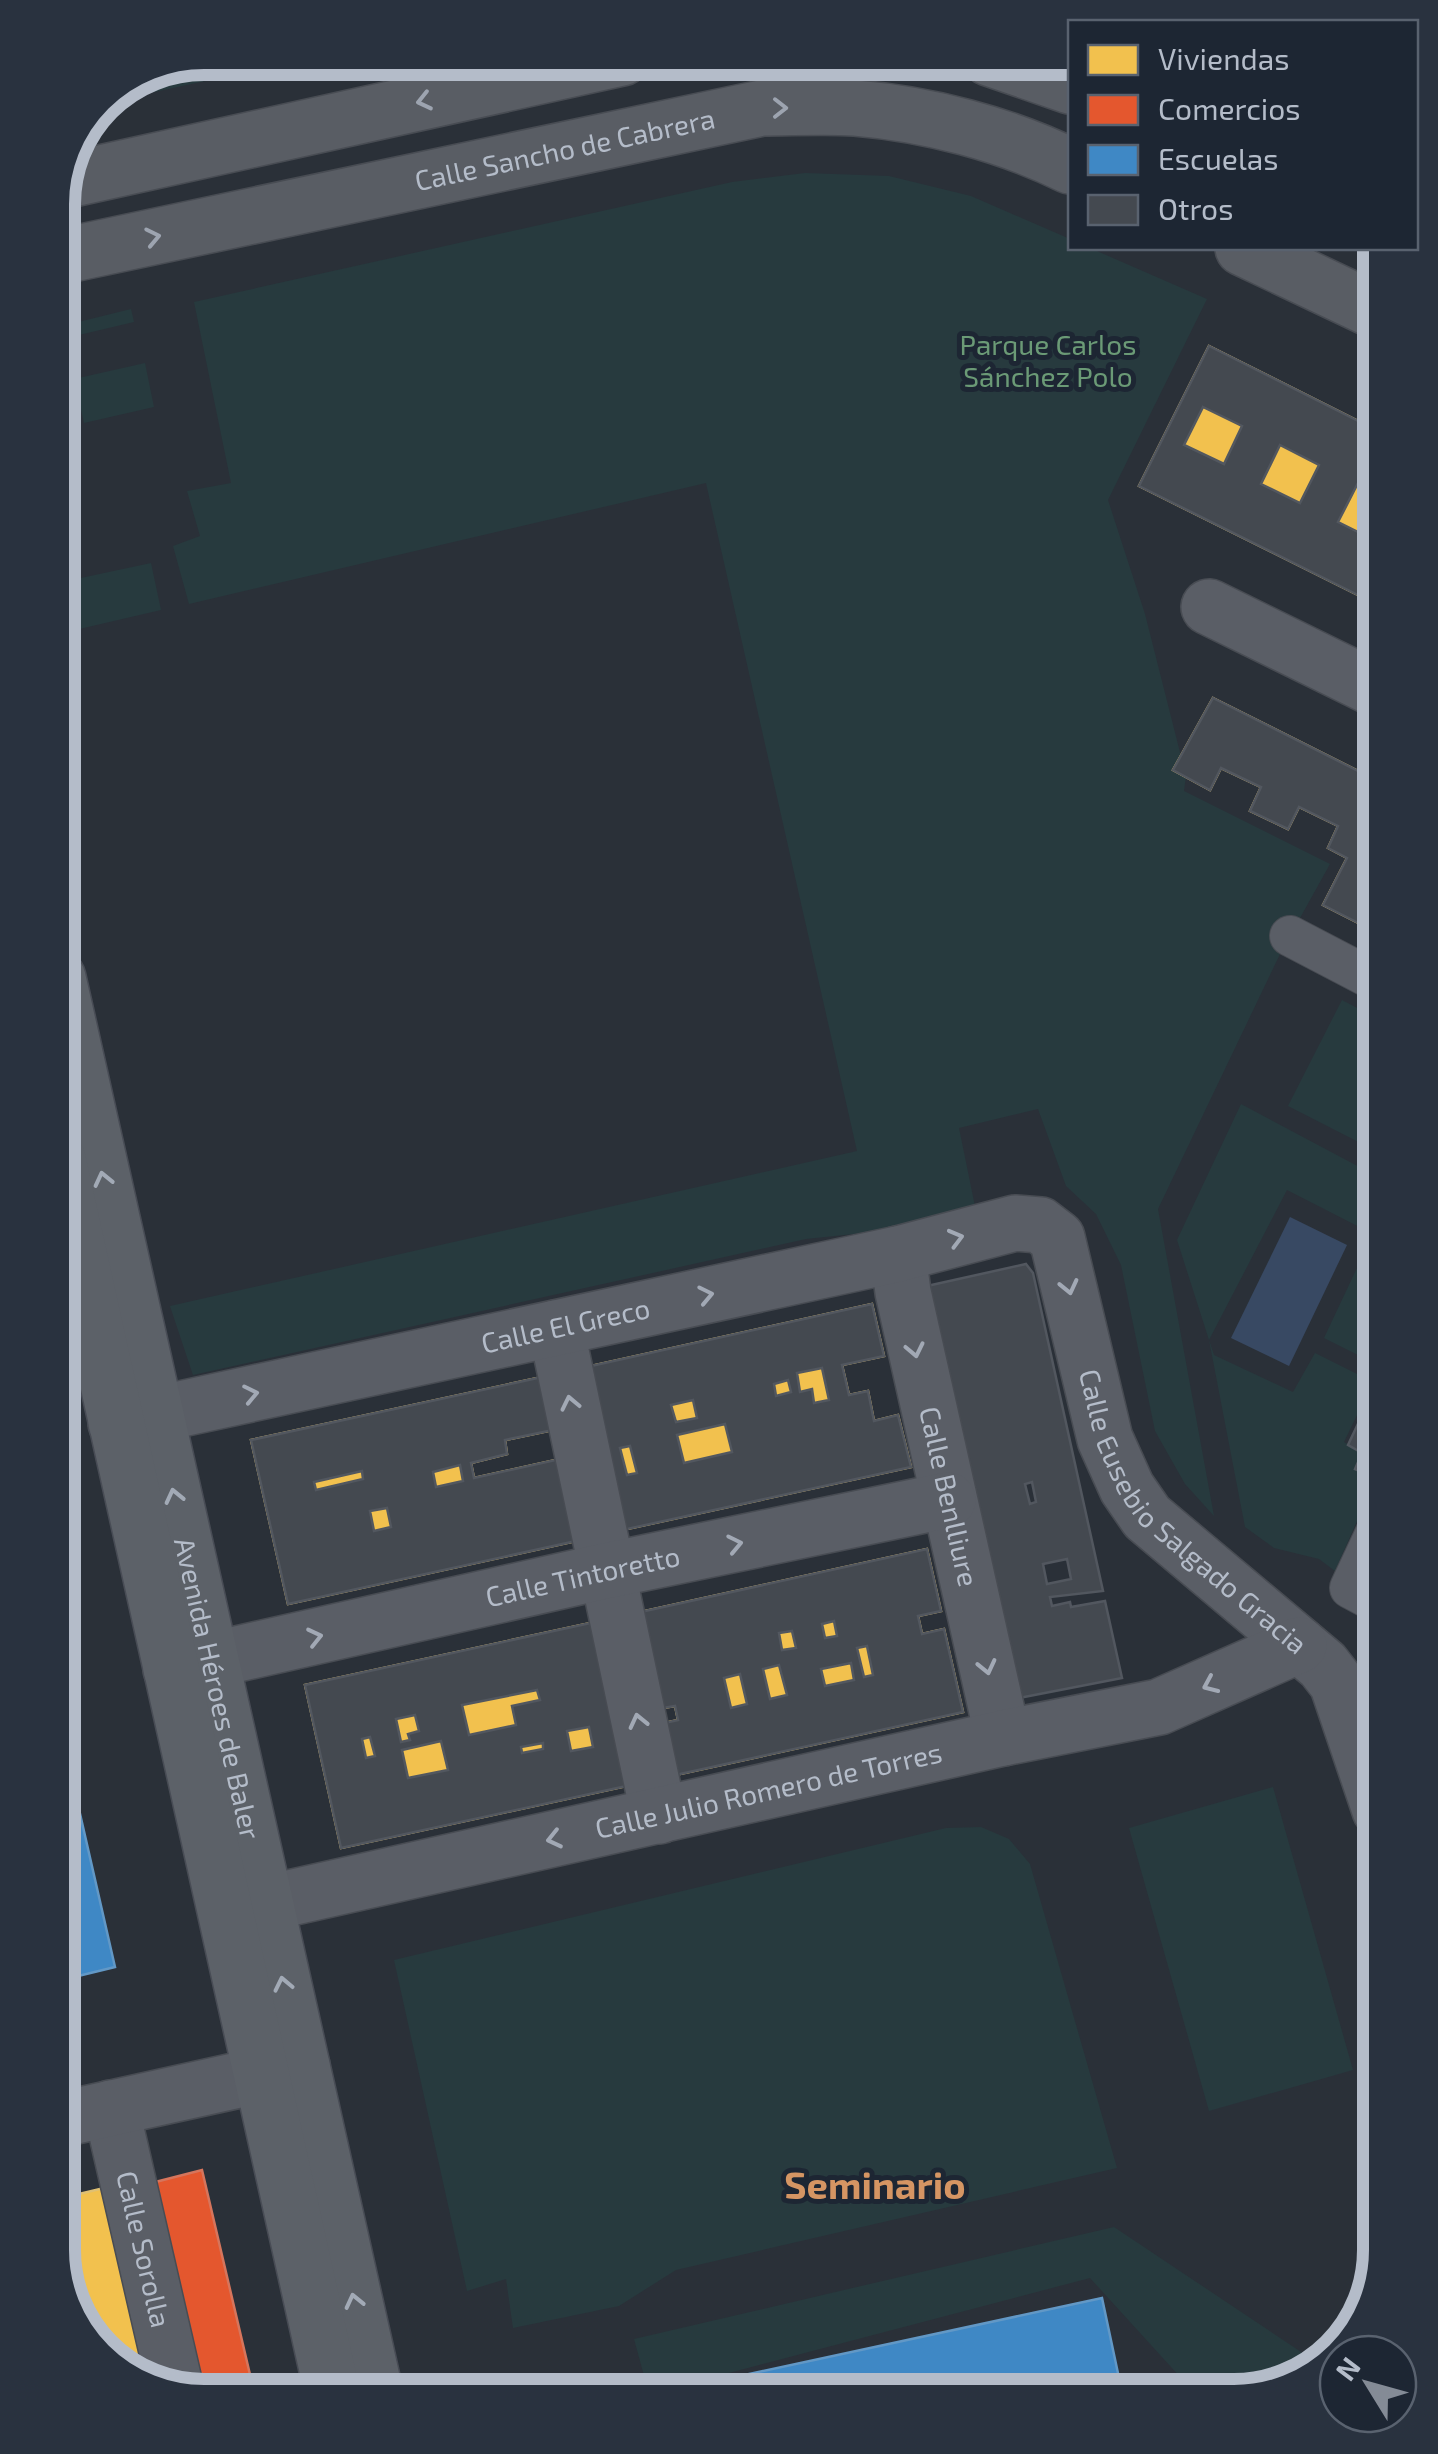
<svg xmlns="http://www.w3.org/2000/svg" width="1438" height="2454" font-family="'Exo 2',sans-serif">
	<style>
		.green { fill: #273a3e }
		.water { fill: #384963 }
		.homes { fill: #f2c14e; stroke: #dfc073; stroke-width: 2.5 }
		.shops { fill: #e4572e; stroke: #d6755c; stroke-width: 2.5 }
		.schools { fill: #3f88c5; stroke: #6298c6; stroke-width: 2.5 }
		.building { fill: #444950; stroke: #52575f; stroke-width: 2.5; fill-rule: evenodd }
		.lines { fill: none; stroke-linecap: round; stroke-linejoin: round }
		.pedestrian-casing { stroke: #484c53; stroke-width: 42 }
		.minor-casing { stroke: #484c53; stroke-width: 58 }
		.secondary-casing { stroke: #484c53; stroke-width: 58 }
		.primary-casing { stroke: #484c55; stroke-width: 58 }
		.pedestrian { stroke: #5a5e66; stroke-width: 40 }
		.minor { stroke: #5a5e66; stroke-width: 55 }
		.secondary { stroke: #595d64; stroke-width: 55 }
		.primary { stroke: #5c6168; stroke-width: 55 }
		.oneway { stroke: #9da4b0 }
		.oneway2 { stroke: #a2aab6 }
		.oneway3 { stroke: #a2a9b5 }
		.labels { text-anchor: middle; stroke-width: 10; stroke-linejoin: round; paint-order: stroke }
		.street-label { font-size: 28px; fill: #b4bcc9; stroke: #1d2633 }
		.park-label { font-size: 28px; fill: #6b9a76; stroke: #1d2633 }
		.district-label { font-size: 38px; font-weight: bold; fill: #d59563; stroke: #1d2633 }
		.rim { fill: none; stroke: #b4bcc9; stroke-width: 12 }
	</style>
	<rect width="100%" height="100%" fill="#2a3038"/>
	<g class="green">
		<polygon points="204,58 311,58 99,104 101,100"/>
		<polygon points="805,173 889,176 971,196 1070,239 1070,248 1090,248 1207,299 1108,500 1145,614 1186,776 1184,791 1330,864 1280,954 1158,1209 1214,1516 1185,1484 1155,1431 1121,1265 1096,1214 1066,1186 1038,1109 959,1128 978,1221 806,1239 193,1375 170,1306 857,1151 706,483 189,604 173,546 200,536 187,491 231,483 194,302 732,182"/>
		<polygon points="131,309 134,322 58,340 58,327"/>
		<polygon points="145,363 154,407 84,423 74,379"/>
		<polygon points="151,563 161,610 58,634 58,590 62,582"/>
		<polygon points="1342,1000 1380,1020 1380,1153 1288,1106"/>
		<polygon points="1241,1104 1380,1178 1380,1366 1324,1338 1373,1234 1287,1190 1209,1340 1214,1355 1293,1392 1315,1353 1373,1382 1344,1442 1362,1453 1356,1469 1376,1478 1335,1571 1319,1559 1274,1548 1245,1527 1209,1340 1177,1240"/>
		<polygon points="1273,1787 1353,2070 1209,2111 1129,1828"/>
		<polygon points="981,1827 1009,1839 1030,1864 1117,2168 676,2270 619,2306 513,2328 506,2279 467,2291 394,1960 946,1828"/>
		<polygon points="1114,2227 1319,2364 1298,2382 1234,2396 1214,2396 1192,2390 1090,2278 649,2394 634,2339"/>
	</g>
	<polygon class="water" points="1290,1217 1347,1245 1289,1366 1231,1338"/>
	<g class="homes">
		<polygon points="1209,346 1380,432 1380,606 1139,486"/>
		<polygon points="1213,698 1380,782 1380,934 1323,905 1347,858 1328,848 1338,826 1299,807 1288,829 1250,811 1261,787 1221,768 1210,790 1173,770"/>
		<polygon points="872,1304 884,1356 842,1365 849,1395 868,1391 874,1421 898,1415 911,1467 618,1531 582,1368"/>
		<polygon points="542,1377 553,1430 505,1440 507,1454 471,1463 474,1478 560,1459 576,1541 288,1604 251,1440"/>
		<polygon points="927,1549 941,1611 918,1616 922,1634 944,1629 963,1712 671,1776 660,1724 678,1720 675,1706 657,1709 636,1613"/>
		<polygon points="595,1622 631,1785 341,1848 305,1685"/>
		<polygon points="104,2188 148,2381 123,2372 72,2314 58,2250 58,2199"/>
	</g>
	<polygon class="shops" points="202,2170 255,2396 195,2396 136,2187"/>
	<g class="schools">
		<polygon points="70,1770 115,1967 58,1981 58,1772"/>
		<polygon points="1102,2298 1119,2378 1036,2396 691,2396 689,2387"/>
	</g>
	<g class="building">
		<path d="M1209,346L1380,432V495L1358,483L1338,522L1380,543V606L1139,486ZM1203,407L1242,426L1224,464L1184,445ZM1280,445L1319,465L1300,503L1261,484Z"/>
		<polygon points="1213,698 1380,782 1380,846 1372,863 1380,867 1380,934 1323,905 1347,858 1328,848 1338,826 1299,807 1288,829 1250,811 1261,787 1221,768 1210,790 1173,770"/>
		<path d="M1026,1264L1033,1273L1103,1591L1050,1597L1052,1606L1070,1602L1071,1607L1105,1601L1122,1678L1019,1698L927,1286ZM1032,1482L1036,1502L1030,1504L1025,1484ZM1067,1559L1071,1579L1047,1584L1043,1564Z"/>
		<path d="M872,1304L884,1356L842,1365L849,1395L868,1391L874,1421L898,1415L911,1467L618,1531L582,1368ZM822,1368L829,1400L814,1403L812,1389L800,1392L797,1373ZM788,1380L791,1392L776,1396L774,1384ZM693,1400L697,1418L676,1422L671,1405ZM725,1424L732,1452L684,1463L677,1435ZM630,1446L637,1473L627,1475L620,1448Z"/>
		<path d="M542,1377L553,1430L505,1440L507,1454L471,1463L474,1478L560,1459L576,1541L288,1604L251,1440ZM460,1465L463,1481L436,1487L433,1472ZM362,1471L363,1479L316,1490L314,1482ZM387,1508L391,1527L374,1531L370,1511Z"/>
		<polygon points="1380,1377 1380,1465 1376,1478 1355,1469 1362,1453 1348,1445"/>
		<path d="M927,1549L941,1611L918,1616L922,1634L944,1629L963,1712L671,1776L660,1724L678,1720L675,1706L657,1709L636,1613ZM834,1621L837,1636L825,1638L822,1624ZM792,1631L796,1648L782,1650L779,1633ZM867,1646L873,1675L864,1677L857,1648ZM851,1663L854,1680L825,1686L821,1669ZM779,1665L787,1695L770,1699L763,1669ZM740,1674L747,1704L731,1708L724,1678Z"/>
		<path d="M595,1622L631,1785L341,1848L305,1685ZM537,1690L540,1700L512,1706L516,1725L469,1735L462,1705ZM415,1715L419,1731L408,1734L410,1740L401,1742L396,1719ZM589,1727L593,1747L571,1751L567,1731ZM370,1737L375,1756L366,1758L362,1739ZM441,1741L448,1770L408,1778L402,1750ZM543,1743V1749L522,1753L521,1747Z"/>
	</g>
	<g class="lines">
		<g class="pedestrian-casing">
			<g id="pedestrian">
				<polyline points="1290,936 1380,983"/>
				<polyline points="1380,1604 1350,1588 1380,1524"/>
			</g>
		</g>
		<g class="minor-casing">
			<g id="minor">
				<polyline points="1209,607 1380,691"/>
				<path id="s1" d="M898,1254L903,1292L1003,1738"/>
				<polyline points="556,1328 659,1816"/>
				<path id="s2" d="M116,1423L898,1254L1015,1223L1040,1225L1057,1238L1105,1439L1127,1488L1147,1517L1323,1665L1337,1683L1380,1810"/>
				<path id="s3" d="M171,1669L605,1571L948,1500"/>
				<path id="s4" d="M227,1912L1003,1738L1159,1707L1299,1645"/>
				<path id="s5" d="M111,2108L176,2390"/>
				<polyline points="58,2120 302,2066"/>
			</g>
		</g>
		<g class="secondary-casing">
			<g id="secondary">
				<polyline points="989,58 1070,86"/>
				<polyline points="64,181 622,58"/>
				<polyline points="1243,248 1380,313"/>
				<path id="s6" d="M58,257L762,108C792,108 824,106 855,108C928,114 1005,134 1070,166"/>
			</g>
		</g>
		<g class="primary-casing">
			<g id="primary">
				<path id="s7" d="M58,978L376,2396"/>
				<polyline points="58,1159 333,2396"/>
			</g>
		</g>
		<use href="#pedestrian" class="pedestrian"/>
		<use href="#minor" class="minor"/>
		<use href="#secondary" class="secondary"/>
		<use href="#primary" class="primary"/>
	</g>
	<defs><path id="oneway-chevron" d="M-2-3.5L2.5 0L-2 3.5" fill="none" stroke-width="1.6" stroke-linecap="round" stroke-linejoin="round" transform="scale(2.5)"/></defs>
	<g class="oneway">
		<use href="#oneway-chevron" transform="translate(424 101) rotate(167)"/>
		<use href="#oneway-chevron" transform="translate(780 108)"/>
		<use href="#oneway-chevron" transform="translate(153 237) rotate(-12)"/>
	</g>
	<g class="oneway2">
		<use href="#oneway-chevron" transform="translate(103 1179) rotate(-103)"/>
		<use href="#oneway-chevron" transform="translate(174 1496) rotate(-103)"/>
		<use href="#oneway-chevron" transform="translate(283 1984) rotate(-102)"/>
		<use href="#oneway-chevron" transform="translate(354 2301) rotate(-103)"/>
	</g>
	<g class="oneway3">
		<use href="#oneway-chevron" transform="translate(956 1238) rotate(-15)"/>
		<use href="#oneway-chevron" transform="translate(1069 1287) rotate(77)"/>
		<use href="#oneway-chevron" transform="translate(706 1295) rotate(-12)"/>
		<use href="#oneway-chevron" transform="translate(915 1350) rotate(78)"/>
		<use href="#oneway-chevron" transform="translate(251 1394) rotate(-12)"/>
		<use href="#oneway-chevron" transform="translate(570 1403) rotate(-102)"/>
		<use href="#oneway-chevron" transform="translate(735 1544) rotate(-12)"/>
		<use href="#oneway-chevron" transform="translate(315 1637) rotate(-13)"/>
		<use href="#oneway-chevron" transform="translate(987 1667) rotate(77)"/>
		<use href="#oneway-chevron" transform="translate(1210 1685) rotate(156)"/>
		<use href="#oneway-chevron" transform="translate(638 1721) rotate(-103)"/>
		<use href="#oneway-chevron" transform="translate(554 1839) rotate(167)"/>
	</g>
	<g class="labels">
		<g class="street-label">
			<text dy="10" stroke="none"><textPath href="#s6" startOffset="518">Calle Sancho de Cabrera</textPath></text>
			<text dy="10" stroke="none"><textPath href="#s2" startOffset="460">Calle El Greco</textPath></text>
			<text dy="10" stroke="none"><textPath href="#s1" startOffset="248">Calle Benlliure</textPath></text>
			<text dy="10" stroke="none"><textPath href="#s2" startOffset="1285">Calle Eusebio Salgado Gracia</textPath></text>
			<text dy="10" stroke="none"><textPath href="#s3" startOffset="422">Calle Tintoretto</textPath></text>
			<text dy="10" stroke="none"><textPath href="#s7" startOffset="728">Avenida Héroes de Baler</textPath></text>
			<text dy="10" stroke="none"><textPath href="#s4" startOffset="555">Calle Julio Romero de Torres</textPath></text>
			<text dy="10" stroke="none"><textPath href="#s5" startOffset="145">Calle Sorolla</textPath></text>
		</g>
		<g class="park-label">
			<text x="1048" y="355">Parque Carlos<tspan x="1048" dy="32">Sánchez Polo</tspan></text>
		</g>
		<g class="district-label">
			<text x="875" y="2199">Seminario</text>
		</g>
	</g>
	<path d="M0 0H1438V2454H0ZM204 75H1234A129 129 0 0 1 1363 204V2250A129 129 0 0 1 1234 2379H204A129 129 0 0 1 75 2250V204A129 129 0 0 1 204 75Z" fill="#29323f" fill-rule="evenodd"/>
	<path class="rim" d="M204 75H1234A129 129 0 0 1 1363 204V2250A129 129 0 0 1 1234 2379H204A129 129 0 0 1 75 2250V204A129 129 0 0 1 204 75Z"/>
	<rect x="1068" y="20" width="350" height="230" fill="#1d2633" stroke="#59626f" stroke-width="2.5"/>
	<rect x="1088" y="45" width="50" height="30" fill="#f2c14e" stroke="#59626f" stroke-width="2.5"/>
	<text x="1158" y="70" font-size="30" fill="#b4bcc9">Viviendas</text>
	<rect x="1088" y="95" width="50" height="30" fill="#e4572e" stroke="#59626f" stroke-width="2.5"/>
	<text x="1158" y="120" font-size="30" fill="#b4bcc9">Comercios</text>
	<rect x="1088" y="145" width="50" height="30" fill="#3f88c5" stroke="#59626f" stroke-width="2.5"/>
	<text x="1158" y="170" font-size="30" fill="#b4bcc9">Escuelas</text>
	<rect x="1088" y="195" width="50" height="30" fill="#444950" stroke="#59626f" stroke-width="2.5"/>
	<text x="1158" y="220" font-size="30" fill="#b4bcc9">Otros</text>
	<g transform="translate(1368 2384) rotate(307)"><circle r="48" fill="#1d2633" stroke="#59626f" stroke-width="2.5"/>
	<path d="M0-8L18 38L0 25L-18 38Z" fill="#848b96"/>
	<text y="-15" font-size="28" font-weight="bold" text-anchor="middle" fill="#b4bcc9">N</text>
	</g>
</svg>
